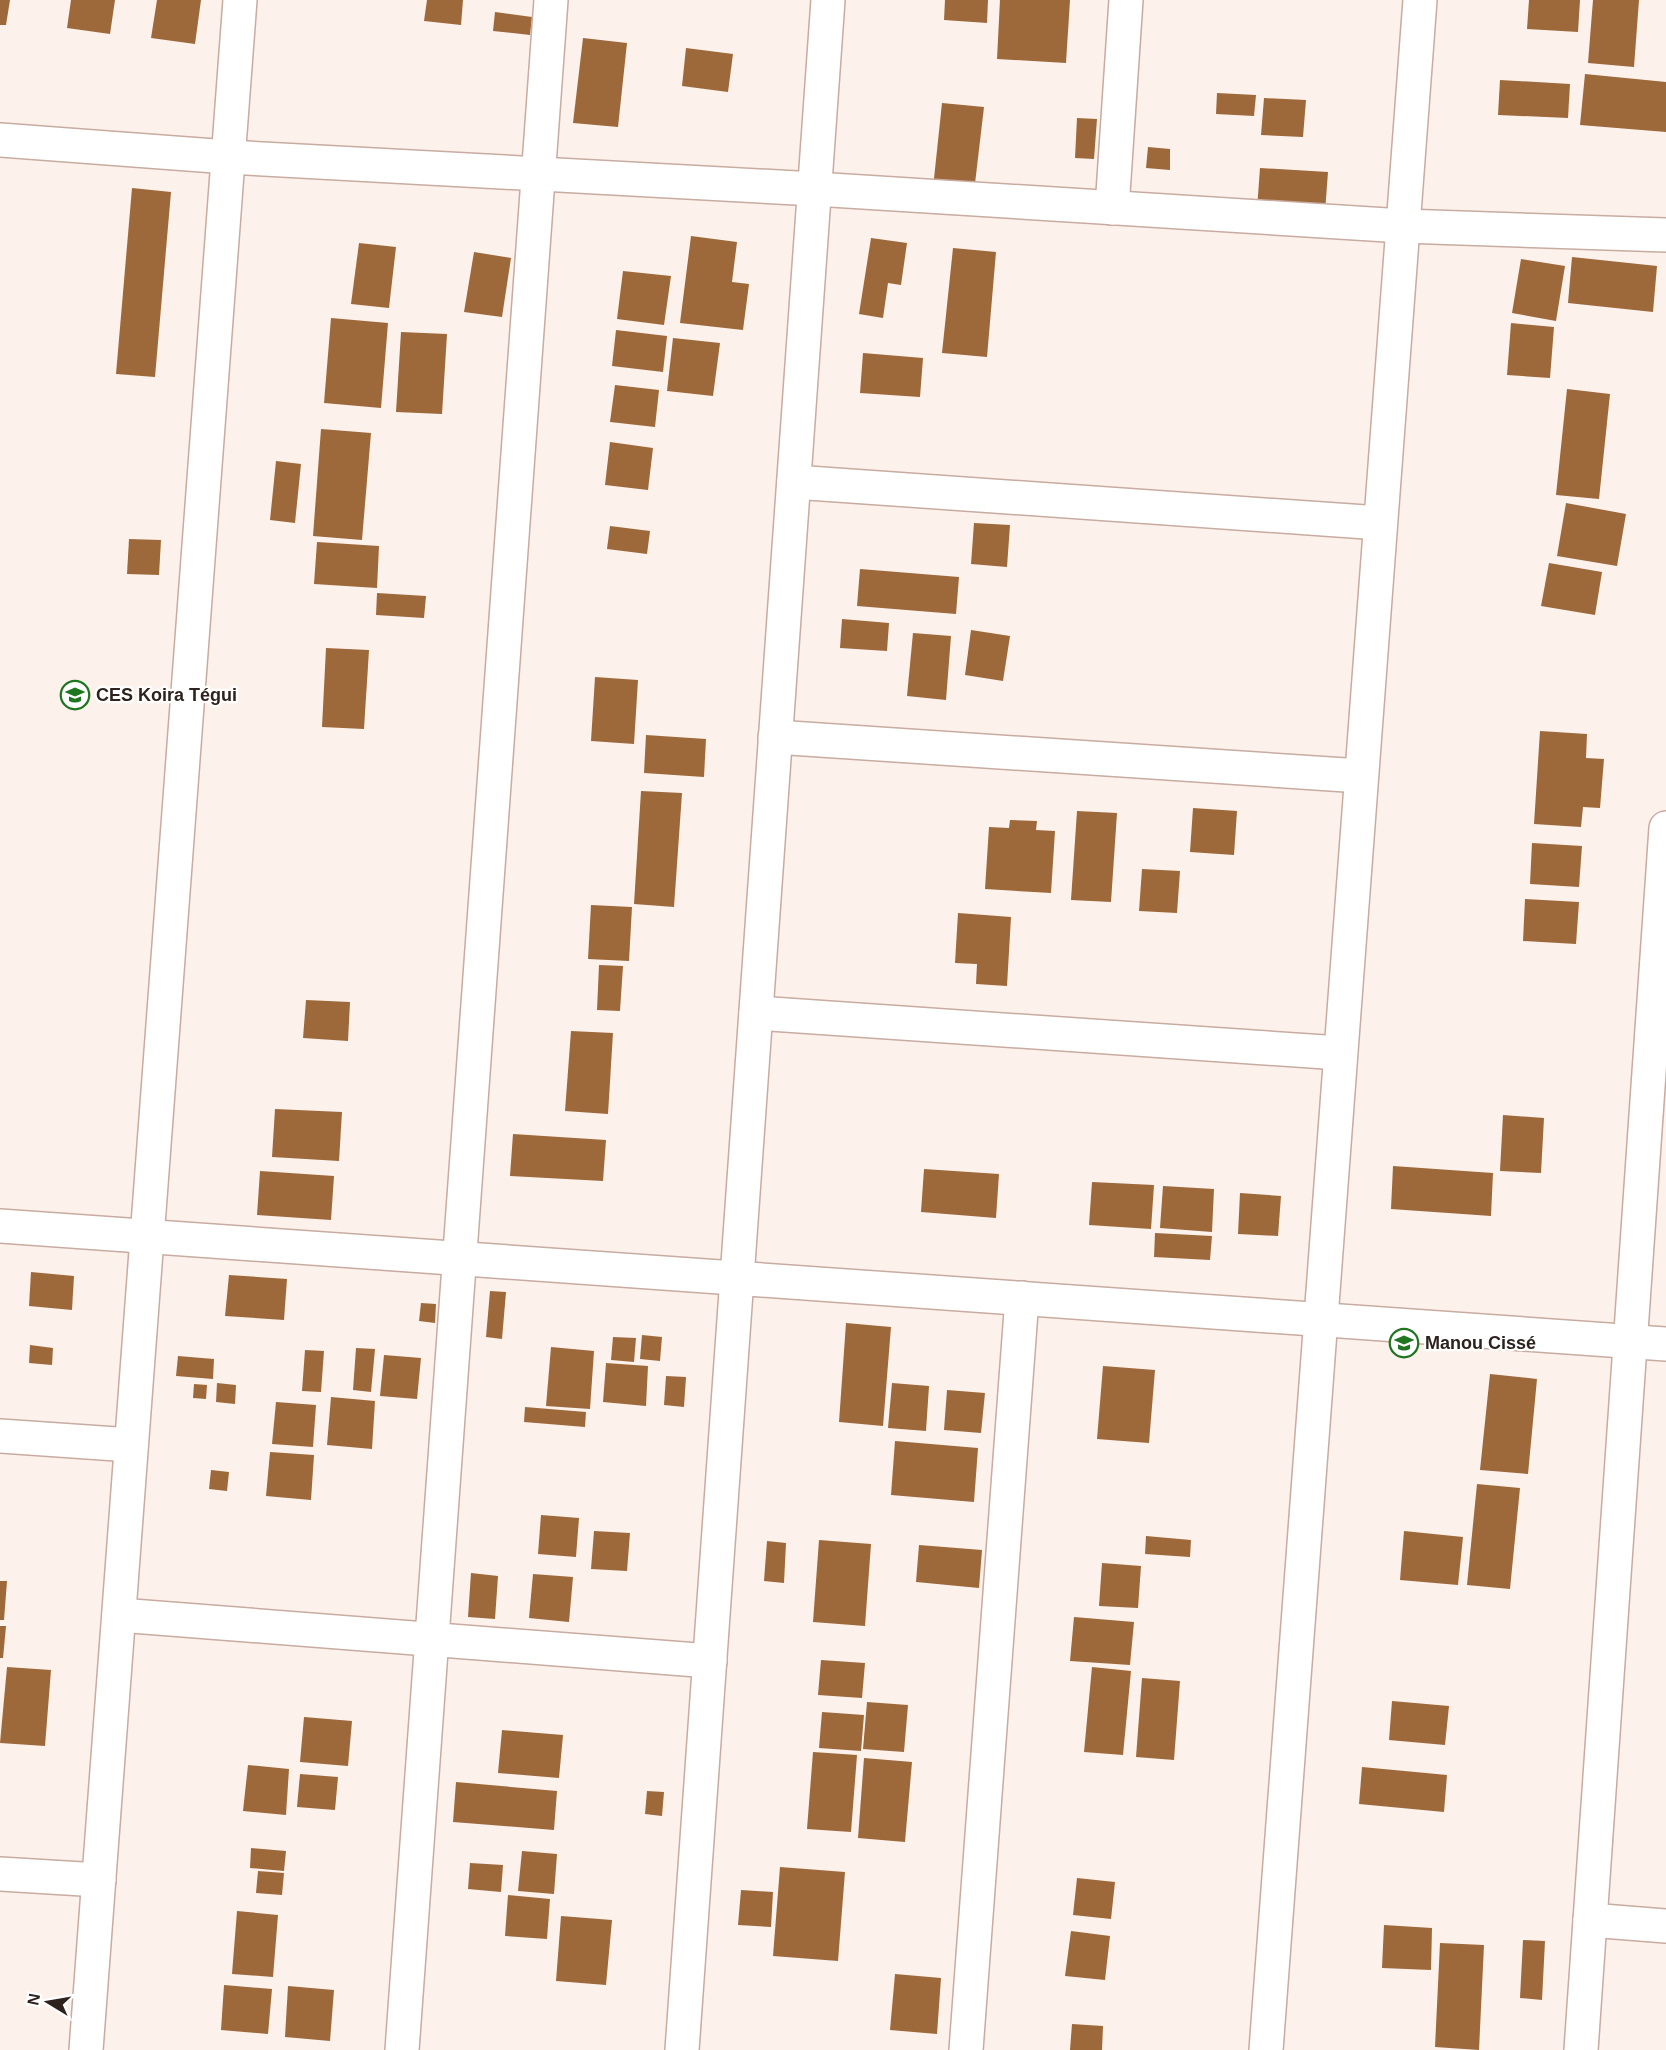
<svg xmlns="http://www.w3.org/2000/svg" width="1666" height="2050" font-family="Helvetica,sans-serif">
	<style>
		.building { fill: #9e693a }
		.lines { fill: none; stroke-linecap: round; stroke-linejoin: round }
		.street-casing { stroke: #c8aba1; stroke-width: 36 }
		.street { stroke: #fff; stroke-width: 33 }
		.labels { text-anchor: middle; stroke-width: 4.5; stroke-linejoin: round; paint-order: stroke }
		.poi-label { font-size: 18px; font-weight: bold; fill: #2d221e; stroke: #fff; text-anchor: start }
	</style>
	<rect width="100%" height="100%" fill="#fdf1ec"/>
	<g class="building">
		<polygon points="0,0 10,0 6,25 0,25"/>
		<polygon points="71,0 115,0 110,34 67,28"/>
		<polygon points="157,0 201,0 195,44 151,38"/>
		<polygon points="427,0 463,0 461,25 424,21"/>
		<polygon points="945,0 988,0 987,23 944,20"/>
		<polygon points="1000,0 1070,0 1066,63 997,59"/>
		<polygon points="1529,0 1580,0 1578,32 1527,29"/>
		<polygon points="1593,0 1639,0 1634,67 1588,63"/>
		<polygon points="495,12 532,17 530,35 493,31"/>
		<polygon points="583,38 627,43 618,127 573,123"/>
		<polygon points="686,48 733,54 728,92 682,86"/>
		<polygon points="1585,74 1666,82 1666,132 1580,125"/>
		<polygon points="1500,80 1570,84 1568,118 1498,115"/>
		<polygon points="1217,93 1256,95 1254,116 1216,114"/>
		<polygon points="1264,98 1306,100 1303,137 1261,135"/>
		<polygon points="942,103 984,107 974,192 933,188"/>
		<polygon points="1077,118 1097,119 1094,159 1075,158"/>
		<polygon points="1148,147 1170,149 1170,170 1146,168"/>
		<polygon points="1260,168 1328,172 1325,212 1257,209"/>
		<polygon points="132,188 171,192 155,377 116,374"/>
		<polygon points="691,236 737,242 732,282 749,284 743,330 680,323"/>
		<polygon points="871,238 907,243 901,285 888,283 883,318 859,314"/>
		<polygon points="359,243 396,247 389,308 351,304"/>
		<polygon points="953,248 996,252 987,357 942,353"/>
		<polygon points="474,252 511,258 502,317 464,312"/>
		<polygon points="1572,257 1657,266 1653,312 1568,303"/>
		<polygon points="1521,259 1565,266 1556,321 1512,313"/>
		<polygon points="623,271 671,276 664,325 617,319"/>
		<polygon points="331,318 388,323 381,408 324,403"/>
		<polygon points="1511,323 1554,327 1550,378 1507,375"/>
		<polygon points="616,330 667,336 663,372 612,366"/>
		<polygon points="401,332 447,334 442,414 396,412"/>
		<polygon points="673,338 720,343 713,396 667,391"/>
		<polygon points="863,353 923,358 920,397 860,393"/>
		<polygon points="615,385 659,390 655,427 610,422"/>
		<polygon points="1567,389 1610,394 1599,499 1556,495"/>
		<polygon points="321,429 371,433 362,540 313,536"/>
		<polygon points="610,442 653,448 648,490 605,485"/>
		<polygon points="276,461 301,464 295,523 270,520"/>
		<polygon points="1566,503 1626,514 1617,566 1557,556"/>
		<polygon points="974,523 1010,525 1007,567 971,564"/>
		<polygon points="610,526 650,531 647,554 607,549"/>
		<polygon points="129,539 161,540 159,575 127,574"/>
		<polygon points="317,542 379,546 377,588 314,584"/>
		<polygon points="1549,563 1602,572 1595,615 1541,606"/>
		<polygon points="860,569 959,577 956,614 857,606"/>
		<polygon points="377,593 426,596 424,618 376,615"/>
		<polygon points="842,619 889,623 887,651 840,648"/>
		<polygon points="971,630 1010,636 1003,681 965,675"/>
		<polygon points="913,633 951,636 946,700 907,696"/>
		<polygon points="326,648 369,650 364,729 322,727"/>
		<polygon points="595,677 638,680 634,744 591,741"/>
		<polygon points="1540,731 1587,734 1586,758 1604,759 1600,808 1583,807 1581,827 1534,824"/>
		<polygon points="646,735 706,739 704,777 644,773"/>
		<polygon points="641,791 682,793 674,907 634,904"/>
		<polygon points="1193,808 1237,811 1234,855 1190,852"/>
		<polygon points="1077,811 1117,813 1111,902 1071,900"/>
		<polygon points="1010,820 1037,821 1036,830 1055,831 1051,893 985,889 989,827 1009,828"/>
		<polygon points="1532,843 1582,846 1579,887 1530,884"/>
		<polygon points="1142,869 1180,871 1177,913 1139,911"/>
		<polygon points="1525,899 1579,902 1576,944 1523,941"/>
		<polygon points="591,905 632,907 629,961 588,959"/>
		<polygon points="958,913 1011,917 1007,986 976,984 977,964 955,963"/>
		<polygon points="599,965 623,966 620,1011 597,1010"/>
		<polygon points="306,1000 350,1002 348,1041 303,1038"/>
		<polygon points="571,1031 613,1033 608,1114 565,1111"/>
		<polygon points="275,1109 342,1112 339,1161 272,1157"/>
		<polygon points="1503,1115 1544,1118 1541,1173 1500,1171"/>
		<polygon points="513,1134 606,1140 603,1181 510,1176"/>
		<polygon points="1393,1166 1493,1173 1491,1216 1391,1209"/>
		<polygon points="924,1169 999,1174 996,1218 921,1212"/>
		<polygon points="260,1171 334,1176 331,1220 257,1215"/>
		<polygon points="1092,1182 1154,1185 1151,1229 1089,1225"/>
		<polygon points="1163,1186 1214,1189 1212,1232 1160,1228"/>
		<polygon points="1240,1193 1281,1196 1278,1236 1238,1234"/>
		<polygon points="1155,1233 1212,1236 1210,1260 1154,1257"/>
		<polygon points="31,1272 74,1276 72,1310 29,1306"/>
		<polygon points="229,1275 287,1279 284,1320 225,1316"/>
		<polygon points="490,1291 506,1292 502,1339 486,1337"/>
		<polygon points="421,1303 436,1304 435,1323 419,1321"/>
		<polygon points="846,1323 891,1327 883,1426 839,1422"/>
		<polygon points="642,1335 662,1337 660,1361 640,1359"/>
		<polygon points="613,1337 636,1338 634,1362 611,1360"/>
		<polygon points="30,1345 53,1348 52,1365 29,1363"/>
		<polygon points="551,1347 594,1351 590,1409 546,1406"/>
		<polygon points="356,1348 375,1349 371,1392 353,1390"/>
		<polygon points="305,1350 324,1351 321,1392 302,1391"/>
		<polygon points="384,1355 421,1358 417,1399 380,1396"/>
		<polygon points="178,1356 214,1359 213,1379 176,1376"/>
		<polygon points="606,1363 648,1366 646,1406 603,1402"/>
		<polygon points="1103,1366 1155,1370 1149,1443 1097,1439"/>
		<polygon points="1490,1374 1537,1379 1528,1474 1480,1470"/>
		<polygon points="666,1376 686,1377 684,1407 664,1405"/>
		<polygon points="217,1383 236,1385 235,1404 216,1402"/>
		<polygon points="892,1383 929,1386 926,1431 888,1428"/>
		<polygon points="194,1384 207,1385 206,1399 193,1398"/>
		<polygon points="947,1390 985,1393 981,1433 944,1430"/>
		<polygon points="331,1397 375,1401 372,1449 327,1445"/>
		<polygon points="276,1402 316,1405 313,1447 272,1444"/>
		<polygon points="525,1407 586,1412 585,1427 524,1422"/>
		<polygon points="895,1441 978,1448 974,1502 891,1495"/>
		<polygon points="270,1452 314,1455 311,1500 266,1496"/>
		<polygon points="211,1470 229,1472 227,1491 209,1489"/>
		<polygon points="1477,1484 1520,1488 1510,1589 1467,1585"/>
		<polygon points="541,1515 579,1518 576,1557 538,1554"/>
		<polygon points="594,1531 630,1533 627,1571 591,1569"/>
		<polygon points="1404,1531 1463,1537 1458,1585 1400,1580"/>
		<polygon points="1146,1536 1191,1540 1190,1557 1145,1554"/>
		<polygon points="819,1540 871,1544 865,1626 813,1622"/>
		<polygon points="767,1541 786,1543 784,1583 764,1581"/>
		<polygon points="919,1545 982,1550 979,1588 916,1582"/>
		<polygon points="1102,1563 1141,1566 1138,1608 1099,1606"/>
		<polygon points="471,1573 498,1576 495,1619 468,1617"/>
		<polygon points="533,1574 573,1577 569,1622 529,1618"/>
		<polygon points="0,1581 7,1581 4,1620 0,1620"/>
		<polygon points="1074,1617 1134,1622 1130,1665 1070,1661"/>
		<polygon points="0,1626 6,1626 3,1658 0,1658"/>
		<polygon points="821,1660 865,1663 862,1698 818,1695"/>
		<polygon points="7,1667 51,1670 45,1746 0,1743"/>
		<polygon points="1092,1667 1131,1671 1123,1755 1084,1752"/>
		<polygon points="1142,1678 1180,1681 1174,1760 1136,1757"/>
		<polygon points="1392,1701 1449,1706 1445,1745 1389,1740"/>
		<polygon points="867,1702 908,1705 904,1752 863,1749"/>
		<polygon points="822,1712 864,1715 861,1751 819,1748"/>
		<polygon points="304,1717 352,1721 348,1766 300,1762"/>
		<polygon points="502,1730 563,1735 559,1778 498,1773"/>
		<polygon points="813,1752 857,1755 851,1832 807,1829"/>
		<polygon points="864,1758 912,1762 905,1842 858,1838"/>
		<polygon points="248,1765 289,1769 286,1815 243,1811"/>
		<polygon points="1362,1767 1447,1775 1444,1812 1359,1804"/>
		<polygon points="300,1774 338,1777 335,1810 297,1807"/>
		<polygon points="456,1782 557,1791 554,1830 453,1822"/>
		<polygon points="647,1791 664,1792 662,1816 645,1814"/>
		<polygon points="251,1848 286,1851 284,1871 250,1868"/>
		<polygon points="522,1851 557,1854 554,1894 518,1891"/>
		<polygon points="470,1863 503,1865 501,1892 468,1889"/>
		<polygon points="780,1867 845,1872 838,1961 773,1956"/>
		<polygon points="258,1871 284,1873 282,1895 256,1893"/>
		<polygon points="1077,1878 1115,1882 1111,1919 1073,1915"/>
		<polygon points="741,1890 773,1892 771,1927 738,1925"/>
		<polygon points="508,1895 550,1899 547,1939 505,1936"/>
		<polygon points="237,1911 278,1915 273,1977 232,1974"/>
		<polygon points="561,1916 612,1920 606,1985 556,1981"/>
		<polygon points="1384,1925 1432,1928 1431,1970 1382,1968"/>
		<polygon points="1071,1931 1110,1936 1105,1980 1065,1976"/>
		<polygon points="1523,1940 1545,1941 1542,2000 1520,1998"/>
		<polygon points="1440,1943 1484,1945 1479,2050 1435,2047"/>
		<polygon points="895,1974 941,1978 937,2034 890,2030"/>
		<polygon points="224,1985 272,1989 268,2034 221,2030"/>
		<polygon points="288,1986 334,1990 330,2041 285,2037"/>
		<polygon points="1072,2024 1103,2026 1102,2050 1070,2050"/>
	</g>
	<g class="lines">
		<g class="street-casing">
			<g id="street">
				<polyline points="0,140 228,157 815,189 1403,226 1666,235"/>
				<polyline points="1112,208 1126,0"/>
				<polyline points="794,482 1380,523"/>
				<polyline points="775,737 1361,776"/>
				<polyline points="756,1013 1340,1053"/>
				<polyline points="0,1226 1666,1344"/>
				<polyline points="0,1436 131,1445"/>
				<polyline points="119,1615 710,1661"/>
				<polyline points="0,1874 99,1880"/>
				<polyline points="1590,1920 1666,1926"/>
				<polyline points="86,2050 240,0"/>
				<polyline points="402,2050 551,0"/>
				<polyline points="682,2050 828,0"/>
				<polyline points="966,2050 1022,1298"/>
				<polyline points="1266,2050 1420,0"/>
				<polyline points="1581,2050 1666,828"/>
			</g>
		</g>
		<use href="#street" class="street"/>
	</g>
	<defs>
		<g id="school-ring" transform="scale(1.5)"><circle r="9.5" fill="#fff" stroke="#1f7520" stroke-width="1.5"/><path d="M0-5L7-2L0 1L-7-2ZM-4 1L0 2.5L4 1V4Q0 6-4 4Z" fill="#1f7520"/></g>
	</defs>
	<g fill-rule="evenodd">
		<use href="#school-ring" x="75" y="695"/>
		<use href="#school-ring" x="1404" y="1343"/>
	</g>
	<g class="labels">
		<g class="poi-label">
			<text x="96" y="701">CES Koira Tégui</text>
			<text x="1425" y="1349">Manou Cissé</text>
		</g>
	</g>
	<g transform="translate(48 2002) rotate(281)" stroke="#ffffff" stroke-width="4.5" paint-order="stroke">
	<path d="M0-4.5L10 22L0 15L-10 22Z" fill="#2d221e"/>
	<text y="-9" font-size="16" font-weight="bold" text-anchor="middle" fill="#2d221e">N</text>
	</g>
</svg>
